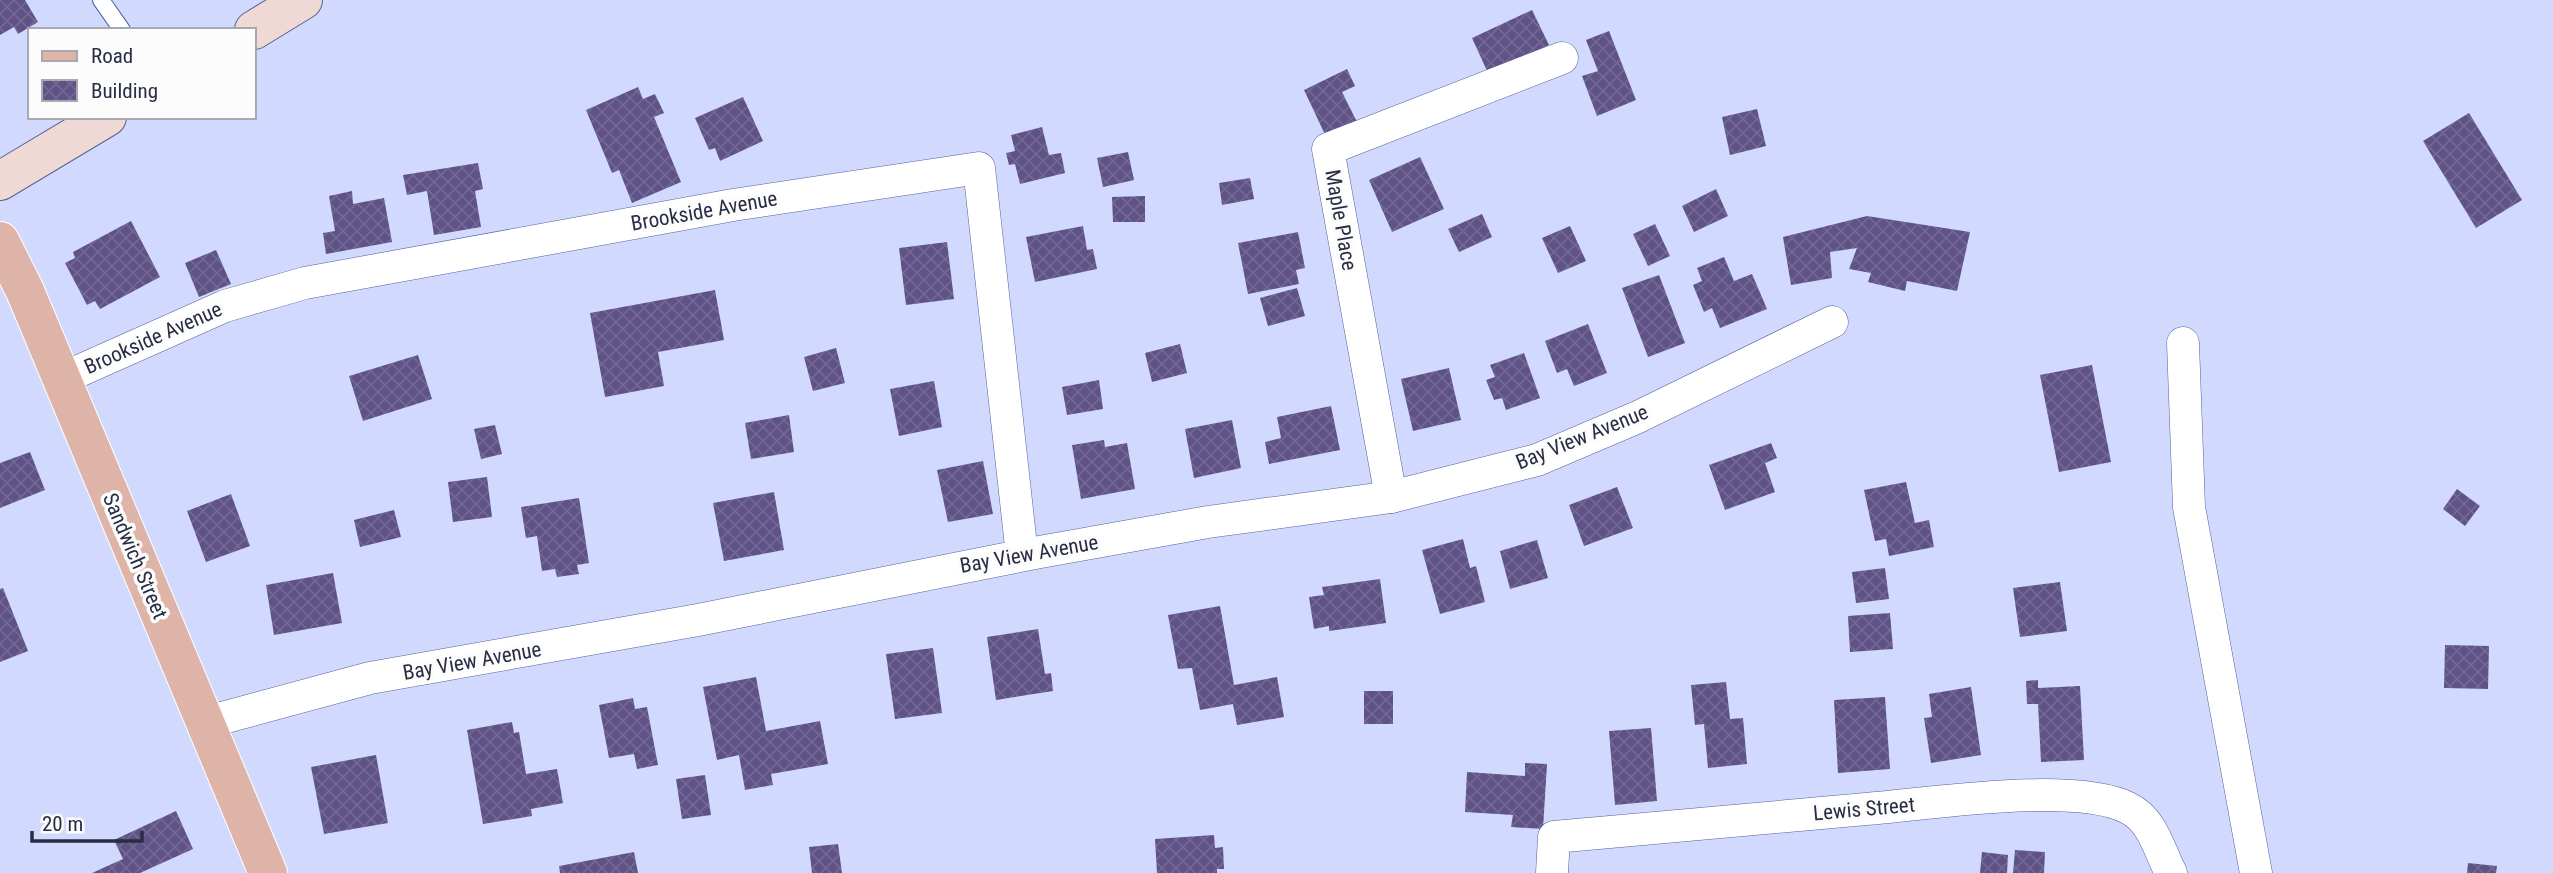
<svg xmlns="http://www.w3.org/2000/svg" width="2553" height="873" font-family="'Roboto Condensed',sans-serif">
	<style>
		.building { fill: url(#building-cross-hatch) }
		.lines { fill: none; stroke-linecap: round; stroke-linejoin: round }
		.lane-casing { stroke: #576196; stroke-width: 18 }
		.street-casing { stroke: #576196; stroke-width: 33 }
		.secondary-casing { stroke: #576196; stroke-width: 40 }
		.primary-casing { stroke: #fff; stroke-width: 40 }
		.lane { stroke: #fff; stroke-width: 16 }
		.street { stroke: #fff; stroke-width: 32 }
		.secondary { stroke: #eed9d4; stroke-width: 38 }
		.primary { stroke: #deb3a8; stroke-width: 38 }
		.labels { text-anchor: middle; stroke-width: 7; stroke-linejoin: round; paint-order: stroke }
		.street-label { font-size: 21px; fill: #282d44; stroke: #fcfcfc }
	</style>
	<defs>
		<pattern id="building-cross-hatch" width="8" height="8" patternUnits="userSpaceOnUse" patternTransform="scale(1.75)"><rect width="8" height="8" fill="#5f5286"/><path d="M0 0l8 8M0 8l8-8" fill="none" stroke="#726893"/></pattern>
	</defs>
	<rect width="100%" height="100%" fill="#d1dafe"/>
	<g class="building">
		<polygon points="0,0 25,0 38,22 18,34 14,27 0,35"/>
		<polygon points="1532,10 1549,45 1488,73 1472,38"/>
		<polygon points="1609,31 1636,100 1597,116 1582,76 1598,71 1586,40"/>
		<polygon points="1347,69 1355,86 1342,92 1360,128 1329,143 1304,90"/>
		<polygon points="638,87 643,99 655,94 664,113 654,117 681,182 632,203 619,170 612,173 586,110"/>
		<polygon points="743,97 763,141 720,161 715,148 709,150 695,118"/>
		<polygon points="1757,109 1766,146 1730,155 1722,117"/>
		<polygon points="2469,113 2522,200 2476,228 2423,141"/>
		<polygon points="1042,127 1049,155 1061,153 1065,173 1020,184 1015,164 1009,165 1006,153 1015,151 1011,135"/>
		<polygon points="1128,152 1134,180 1103,187 1097,158"/>
		<polygon points="1420,157 1444,209 1392,232 1369,180"/>
		<polygon points="478,163 483,189 475,191 481,227 434,235 427,191 407,195 403,175"/>
		<polygon points="1250,178 1254,199 1222,205 1219,183"/>
		<polygon points="1716,189 1728,216 1694,232 1682,206"/>
		<polygon points="352,191 353,204 384,198 392,242 326,254 323,233 335,231 329,196"/>
		<polygon points="1145,196 1145,222 1113,222 1112,197"/>
		<polygon points="1482,214 1492,237 1459,252 1448,229"/>
		<polygon points="1867,216 1970,232 1957,291 1907,281 1905,291 1868,282 1871,273 1849,269 1857,248 1830,252 1832,278 1791,285 1783,237"/>
		<polygon points="131,221 160,277 100,309 95,301 87,305 65,263 75,258 73,252"/>
		<polygon points="1655,224 1670,256 1648,266 1633,234"/>
		<polygon points="1083,226 1087,250 1093,249 1097,269 1035,282 1026,237"/>
		<polygon points="1570,226 1586,261 1558,273 1542,238"/>
		<polygon points="1298,232 1305,268 1296,270 1299,284 1248,294 1238,243"/>
		<polygon points="947,242 954,299 906,305 899,248"/>
		<polygon points="216,250 231,284 199,297 185,263"/>
		<polygon points="1724,257 1734,281 1752,274 1767,309 1720,328 1712,308 1704,312 1693,285 1702,281 1697,268"/>
		<polygon points="1659,275 1685,343 1648,357 1622,288"/>
		<polygon points="1297,288 1305,316 1268,326 1260,298"/>
		<polygon points="715,290 724,340 658,352 664,386 605,397 590,313"/>
		<polygon points="1588,324 1607,373 1574,386 1567,369 1557,373 1545,341"/>
		<polygon points="1180,344 1187,373 1152,382 1145,353"/>
		<polygon points="836,348 845,383 813,391 804,357"/>
		<polygon points="1524,353 1540,398 1506,410 1502,398 1494,400 1486,380 1495,377 1490,365"/>
		<polygon points="418,355 432,399 363,421 349,376"/>
		<polygon points="2092,365 2111,462 2059,472 2040,375"/>
		<polygon points="1449,368 1461,420 1413,431 1401,379"/>
		<polygon points="1099,380 1103,409 1067,415 1062,387"/>
		<polygon points="934,381 942,427 899,436 890,389"/>
		<polygon points="1331,406 1340,450 1269,464 1265,442 1281,438 1277,417"/>
		<polygon points="789,415 794,452 751,459 745,423"/>
		<polygon points="1232,420 1241,468 1194,478 1185,429"/>
		<polygon points="495,425 502,454 481,459 474,429"/>
		<polygon points="1104,440 1105,447 1127,443 1135,489 1081,499 1072,445"/>
		<polygon points="1771,443 1777,458 1765,463 1775,492 1725,510 1709,465"/>
		<polygon points="30,452 45,490 0,508 0,463"/>
		<polygon points="983,461 993,514 948,522 937,470"/>
		<polygon points="487,477 492,517 453,522 448,482"/>
		<polygon points="1906,482 1915,523 1929,520 1934,547 1889,556 1886,539 1875,541 1864,490"/>
		<polygon points="1617,487 1633,528 1584,546 1569,505"/>
		<polygon points="2457,489 2480,506 2465,526 2443,509"/>
		<polygon points="774,492 784,550 724,561 713,503"/>
		<polygon points="231,494 250,546 206,562 187,511"/>
		<polygon points="579,498 589,563 577,565 579,574 557,577 555,569 542,571 537,536 526,538 521,507"/>
		<polygon points="394,510 401,537 360,547 354,520"/>
		<polygon points="1463,539 1470,568 1476,566 1485,602 1440,614 1422,550"/>
		<polygon points="1537,540 1548,578 1510,589 1500,551"/>
		<polygon points="1885,568 1889,599 1856,603 1852,572"/>
		<polygon points="333,573 342,623 274,635 266,585"/>
		<polygon points="1380,579 1386,623 1329,631 1329,626 1314,629 1309,597 1324,595 1322,587"/>
		<polygon points="2060,582 2067,631 2020,637 2013,588"/>
		<polygon points="3,588 28,651 0,662 0,589"/>
		<polygon points="1220,606 1234,685 1277,677 1284,717 1237,725 1233,704 1200,710 1192,668 1178,669 1168,615"/>
		<polygon points="1890,613 1893,649 1850,652 1848,616"/>
		<polygon points="1038,629 1045,674 1051,673 1053,691 996,700 987,637"/>
		<polygon points="2445,645 2489,646 2488,689 2444,688"/>
		<polygon points="933,648 942,713 895,719 886,654"/>
		<polygon points="756,677 766,731 820,721 828,764 771,774 773,785 745,790 739,755 717,760 703,687"/>
		<polygon points="2038,680 2038,688 2080,686 2084,760 2041,762 2038,704 2027,704 2026,681"/>
		<polygon points="1726,682 1730,719 1743,718 1747,764 1708,768 1704,724 1695,725 1691,685"/>
		<polygon points="1971,687 1981,755 1931,763 1924,718 1932,717 1929,694"/>
		<rect x="1364" y="691" width="29" height="33"/>
		<polygon points="1885,697 1890,769 1838,773 1834,700"/>
		<polygon points="633,698 635,709 647,707 658,765 637,769 634,754 609,758 599,705"/>
		<polygon points="512,722 514,733 519,732 526,774 557,769 563,803 531,809 532,816 483,824 467,730"/>
		<polygon points="1651,728 1657,801 1615,805 1609,731"/>
		<polygon points="376,755 388,823 324,834 311,767"/>
		<polygon points="1525,763 1547,764 1543,829 1511,827 1513,815 1465,812 1467,772 1525,776"/>
		<polygon points="705,775 711,815 682,819 676,779"/>
		<polygon points="176,811 193,849 140,873 92,873 123,859 114,840"/>
		<polygon points="1214,835 1215,848 1223,847 1224,869 1217,869 1217,873 1157,873 1155,839"/>
		<polygon points="838,844 842,873 812,873 809,847"/>
		<polygon points="2015,850 2045,852 2044,873 2013,873"/>
		<polygon points="634,852 638,873 560,873 559,866"/>
		<polygon points="1982,852 2008,855 2007,873 1980,873"/>
		<polygon points="2468,863 2497,866 2496,873 2467,873"/>
	</g>
	<g class="lines">
		<g class="lane-casing">
			<polyline id="lane" points="101,0 122,30"/>
		</g>
		<g class="street-casing">
			<g id="street">
				<polyline points="2183,343 2189,507 2256,873"/>
				<polyline points="61,379 225,306 305,283 733,205 979,168 1022,555"/>
				<polyline points="1391,497 1328,149 1562,58"/>
				<polyline points="204,723 370,678 698,620 1040,552 1208,522 1391,497 1537,460 1638,417 1832,322"/>
				<path d="M1552,873L1554,837C1658,828 1762,819 1866,809C1929,804 2074,781 2128,808C2153,820 2159,850 2171,873"/>
			</g>
		</g>
		<g class="secondary-casing">
			<g id="secondary">
				<polyline points="254,30 303,0"/>
				<polyline points="0,181 107,117"/>
			</g>
		</g>
		<g class="primary-casing">
			<polyline id="primary" points="0,241 25,291 268,873"/>
		</g>
		<use href="#lane" class="lane"/>
		<use href="#street" class="street"/>
		<use href="#secondary" class="secondary"/>
		<use href="#primary" class="primary"/>
	</g>
	<g class="labels">
		<g class="street-label">
			<text transform="translate(704 211) rotate(-10)" y="7">Brookside Avenue</text>
			<text transform="translate(1341 220) rotate(80)" y="7">Maple Place</text>
			<text transform="translate(153 338) rotate(-24)" y="7">Brookside Avenue</text>
			<text transform="translate(1582 437) rotate(-22)" y="7">Bay View Avenue</text>
			<text transform="translate(1029 554) rotate(-10)" y="7">Bay View Avenue</text>
			<text transform="translate(135 556) rotate(67)" y="7">Sandwich Street</text>
			<text transform="translate(472 661) rotate(-10)" y="7">Bay View Avenue</text>
			<text transform="translate(1864 809) rotate(-5)" y="7">Lewis Street</text>
		</g>
	</g>
	<rect x="28" y="28" width="228" height="91" fill="#fcfcfc" stroke="#a7a9b2" stroke-width="2"/>
	<rect x="42" y="51" width="35" height="10" fill="#deb3a8" stroke="#a7a9b2" stroke-width="2"/>
	<text x="91" y="63" font-size="21" fill="#282d44">Road</text>
	<rect x="42" y="80" width="35" height="21" fill="url(#building-cross-hatch)" stroke="#a7a9b2" stroke-width="2"/>
	<text x="91" y="98" font-size="21" fill="#282d44">Building</text>
	<path d="M32 831v10h110v-10" fill="none" stroke="#282d44" stroke-width="3.5"/>
	<text x="42" y="831" font-size="21" fill="#282d44" stroke="#fcfcfc" stroke-width="5" paint-order="stroke">20 m</text>
</svg>
